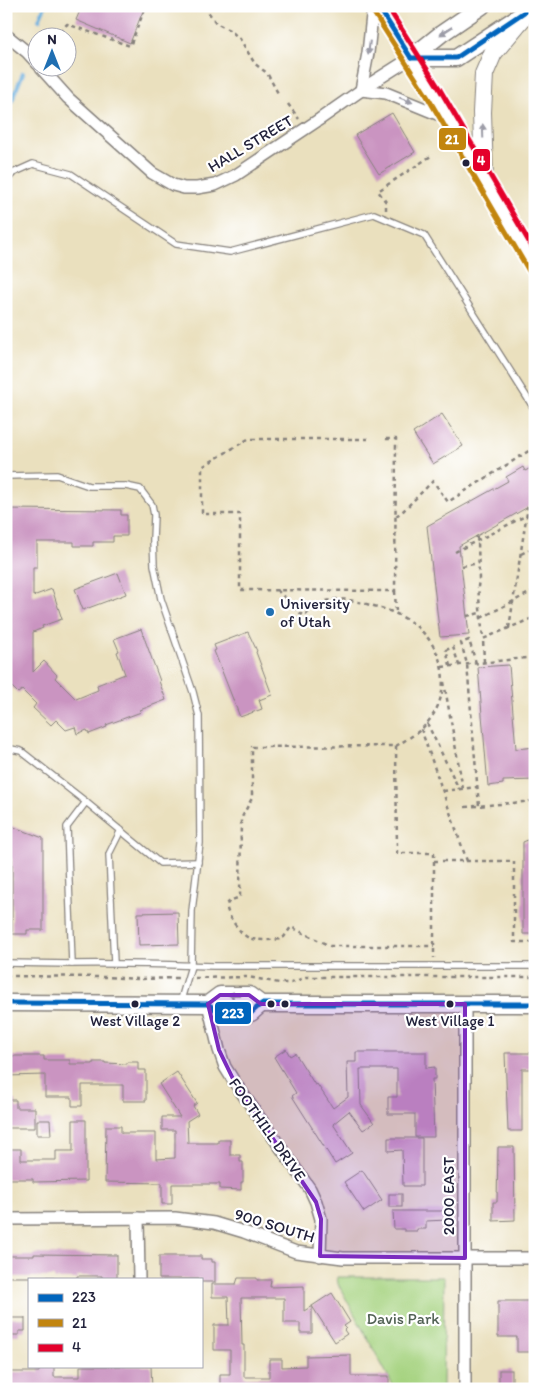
<svg xmlns="http://www.w3.org/2000/svg" width="541" height="1395" font-family="Itim,sans-serif">
	<style>
		.green { fill: #a6d380; stroke: #647a5e }
		.lines { fill: none; stroke-linecap: round; stroke-linejoin: round }
		.stream { stroke: #64abdb; stroke-width: 4 }
		.building { fill: #ca94c1 }
		.lane-casing { stroke: #86817c; stroke-width: 8 }
		.street-casing { stroke: #86817c; stroke-width: 14 }
		.secondary-casing { stroke: #86817c; stroke-width: 19 }
		.primary-casing { stroke: #86817c; stroke-width: 20 }
		.path { stroke: #86817c; stroke-width: 2.5; stroke-dasharray: 4 4; stroke-linecap: butt }
		.lane { stroke: #fff; stroke-width: 5.5 }
		.street { stroke: #fff; stroke-width: 11 }
		.secondary { stroke: #fff; stroke-width: 16 }
		.primary { stroke: #fff; stroke-width: 18 }
		.bus-1-casing { stroke: #fff; stroke-width: 9 }
		.bus-2-casing { stroke: #fff; stroke-width: 9 }
		.bus-3-casing { stroke: #fff; stroke-width: 9 }
		.bus-1 { stroke: #0065bd; stroke-width: 5 }
		.bus-2 { stroke: #c2850f; stroke-width: 5 }
		.bus-3 { stroke: #e4002b; stroke-width: 5 }
		.oneway { fill: #9c9ca7 }
		.marked { fill: #7b2cbf; fill-opacity: 0.2; stroke: #7b2cbf; stroke-width: 4; stroke-linejoin: round }
		.bus-dot { fill: #22223b; stroke: #fff; stroke-width: 2 }
		.poi-dot { fill: #1f6fb2; stroke: #fff; stroke-width: 2 }
		.labels { text-anchor: middle; stroke-width: 4.5; stroke-linejoin: round; paint-order: stroke }
		.bus-label { font-size: 15px; fill: #22223b; stroke: #fff }
		.street-label { font-size: 16px; fill: #22223b; stroke: #fff }
		.poi-label { font-size: 16px; fill: #22223b; stroke: #fff; text-anchor: start }
		.park-label { font-size: 16px; fill: #506053; stroke: #fff }
		.line-badge { stroke: #fff; stroke-width: 2 }
		.badge-label { font-size: 14px; text-anchor: middle; font-weight: bold; fill: #fff }
	</style>
	<rect width="100%" height="100%" fill="#fff"/>
	<filter id="ink" filterUnits="userSpaceOnUse"><feTurbulence type="fractalNoise" baseFrequency=".02" numOctaves="2"/><feDisplacementMap in="SourceGraphic" scale="10" xChannelSelector="R" yChannelSelector="G"/><feConvolveMatrix kernelMatrix="1 2 1 2 8 2 1 2 1" color-interpolation-filters="sRGB"/></filter>
	<filter id="wash" filterUnits="userSpaceOnUse"><feTurbulence type="fractalNoise" baseFrequency=".0096" numOctaves="4" result="noise"/><feDisplacementMap in="SourceGraphic" scale="20" xChannelSelector="R" yChannelSelector="G"/><feGaussianBlur stdDeviation="1.12" result="paint"/><feColorMatrix in="noise" values="0 0 0 0 0 0 0 0 0 0 0 0 0 0 0 0 0 1.4 0 .05"/><feComposite in="paint" operator="in"/></filter>
	<g filter="url(#wash)">
		<rect width="100%" height="100%" fill="#eae0be"/>
		<polygon class="green" points="337,1277 444,1277 443,1389 395,1389 338,1284"/>
		<g class="lines">
			<g class="stream">
				<polyline points="39,20 45,6"/>
				<polyline points="6,111 9,108 23,73"/>
			</g>
		</g>
		<g id="blocks">
			<g class="building">
				<polygon points="82,6 145,6 130,43 76,20"/>
				<polygon points="392,113 415,152 379,174 355,135"/>
				<polygon points="442,414 463,446 433,464 413,433"/>
				<polygon points="535,466 535,503 459,546 469,635 440,637 427,526 508,481 506,477 523,467 525,471"/>
				<polygon points="6,509 121,510 121,515 127,515 127,536 113,536 113,542 93,542 93,546 74,546 74,542 37,542 37,567 33,567 33,596 52,589 62,619 42,626 43,628 33,632 33,672 44,661 57,675 55,678 76,699 98,690 97,685 125,674 117,652 119,651 114,639 141,629 160,681 159,681 166,700 140,710 141,712 106,725 107,727 89,734 87,730 77,734 75,727 66,730 56,720 51,725 33,708 36,704 22,690 18,693 6,681"/>
				<polygon points="118,573 126,594 83,610 75,589"/>
				<polygon points="248,632 257,651 256,652 272,695 259,700 262,709 240,717 214,651 216,650 214,645"/>
				<polygon points="509,665 516,749 535,747 535,780 503,781 503,784 488,786 478,667"/>
				<polygon points="6,824 43,838 43,930 27,930 27,934 12,934 12,859 6,857"/>
				<polygon points="535,837 535,934 523,934 523,842"/>
				<polygon points="178,912 179,944 139,945 138,913"/>
				<polygon points="286,1049 290,1056 295,1053 315,1085 317,1084 333,1108 348,1097 347,1062 356,1062 356,1052 426,1052 426,1068 435,1067 435,1079 432,1079 434,1137 415,1137 415,1114 388,1114 388,1097 397,1097 397,1069 360,1069 361,1105 374,1123 363,1130 349,1111 333,1124 352,1153 335,1164 292,1096 296,1093 274,1057"/>
				<polygon points="505,1053 535,1053 535,1069 522,1069 522,1131 508,1131"/>
				<polygon points="6,1056 44,1056 44,1060 70,1060 70,1064 93,1064 93,1062 105,1062 105,1063 127,1064 127,1062 138,1062 138,1070 146,1070 146,1101 123,1101 123,1085 82,1085 82,1106 72,1106 72,1097 45,1097 45,1075 6,1076"/>
				<polygon points="177,1072 197,1103 193,1106 198,1114 187,1121 188,1143 218,1143 218,1140 230,1140 230,1155 240,1155 240,1162 243,1162 243,1182 241,1182 241,1190 220,1189 220,1184 172,1184 172,1204 162,1204 162,1183 105,1182 106,1126 121,1126 121,1133 156,1133 156,1159 175,1158 175,1130 162,1130 162,1117 180,1117 159,1084"/>
				<polygon points="6,1100 16,1100 16,1108 35,1108 35,1128 6,1128"/>
				<polygon points="37,1120 50,1120 51,1135 37,1135"/>
				<polygon points="73,1120 86,1120 86,1181 33,1182 33,1179 6,1179 6,1149 21,1149 21,1160 56,1160 56,1151 73,1151"/>
				<polygon points="388,1138 422,1138 422,1186 403,1186 402,1150 388,1151"/>
				<polygon points="498,1147 514,1147 515,1220 493,1221 493,1202 497,1202"/>
				<polygon points="362,1170 382,1200 364,1212 344,1182"/>
				<rect x="389" y="1194" width="13" height="13"/>
				<polygon points="393,1211 447,1211 447,1220 426,1221 426,1229 417,1229 417,1231 404,1231 404,1229 394,1229"/>
				<polygon points="34,1254 117,1255 117,1279 102,1279 102,1276 77,1276 77,1279 54,1279 54,1277 6,1277 6,1256 34,1256"/>
				<polygon points="159,1256 201,1256 201,1259 212,1259 212,1262 215,1262 215,1282 201,1282 201,1279 159,1279"/>
				<polygon points="238,1278 257,1278 257,1280 271,1280 270,1287 304,1286 304,1311 312,1306 312,1333 300,1333 300,1323 284,1323 284,1298 241,1298 242,1345 244,1345 244,1377 269,1377 269,1359 282,1359 282,1367 306,1366 306,1356 351,1355 351,1376 389,1376 389,1389 220,1389 220,1374 230,1374 230,1350 214,1350 214,1325 229,1325 228,1297 212,1297 212,1284 236,1284"/>
				<polygon points="332,1293 350,1322 344,1326 346,1328 344,1330 347,1334 335,1342 312,1306"/>
				<polygon points="498,1301 535,1301 535,1315 533,1315 533,1352 517,1352 517,1337 498,1337"/>
				<polygon points="6,1318 25,1318 25,1331 19,1331 19,1335 6,1335"/>
				<polygon points="39,1366 54,1366 54,1377 80,1377 80,1366 151,1366 152,1389 6,1389 6,1372 39,1372"/>
				<rect x="499" y="1370" width="13" height="19"/>
			</g>
		</g>
	</g>
	<g filter="url(#ink)">
		<use href="#blocks" fill-opacity="0" stroke="#86817c" stroke-width="1"/>
		<g class="lines">
			<g class="lane-casing">
				<g id="lane">
					<polyline points="6,181 13,173 33,164 71,174 176,244 230,252 374,214 424,235 535,410"/>
					<polyline points="6,476 57,475 89,486 126,486 140,489 152,505 154,515 153,540 154,565 161,599 193,692 199,716 200,843 192,911 191,966 180,1003"/>
					<polyline points="6,748 21,751 86,802"/>
					<polyline points="6,963 72,964 67,827 86,802 160,863 198,862"/>
					<polyline points="114,963 109,854 121,830"/>
					<path d="M72,964C121,963 171,965 220,966C325,966 430,966 535,966"/>
				</g>
			</g>
			<g class="street-casing">
				<g id="street">
					<polyline points="6,35 27,52 38,64"/>
					<polyline points="41,68 68,98 152,173 173,185 184,188 197,188 215,185 236,175 320,119 370,84 411,58"/>
					<polyline points="361,90 386,93 447,118"/>
					<polyline points="361,90 368,53 373,6"/>
					<polyline points="208,1004 219,1050 225,1067 235,1083 310,1189 316,1202 321,1219 320,1256"/>
					<polyline points="138,1218 139,1279"/>
					<polyline points="6,1219 175,1218 214,1223 244,1232 296,1252 343,1258 535,1258"/>
					<polyline points="465,1389 465,1004"/>
				</g>
			</g>
			<g class="secondary-casing">
				<g id="secondary">
					<polyline points="411,58 456,58 521,15"/>
					<polyline points="411,58 441,34 482,6"/>
					<polyline points="6,1003 208,1004 220,995 249,995 261,1004 535,1004"/>
					<polyline points="208,1004 220,1013 251,1013 261,1004"/>
				</g>
			</g>
			<g class="primary-casing">
				<g id="primary">
					<polyline points="378,6 433,92 535,267"/>
					<polyline points="484,177 482,112 484,74 493,53 529,10"/>
				</g>
			</g>
			<g class="path">
				<polyline points="204,6 216,23 231,31 240,39 255,64 267,73 279,95"/>
				<polyline points="55,38 67,24 130,46 146,6"/>
				<polyline points="288,104 299,119"/>
				<polyline points="386,210 386,202 378,191 431,156"/>
				<polyline points="368,439 248,439 202,467 202,514 240,514 240,590 395,591 396,439 384,439"/>
				<polyline points="396,516 403,511 433,481 448,502 535,447"/>
				<polyline points="476,536 478,540 479,579 478,587 483,639"/>
				<polyline points="455,552 531,513 535,522"/>
				<polyline points="521,554 535,547"/>
				<polyline points="462,566 479,563"/>
				<path d="M277,590L303,616C309,611 316,606 322,603C335,596 350,600 363,603C381,608 394,611 409,621C444,643 455,691 427,723C419,733 407,739 396,746L252,747V798L241,819L240,897C236,899 228,900 227,905C225,913 241,935 249,938C258,941 271,940 281,939L284,937L291,927L330,946H434"/>
				<polyline points="395,591 396,613"/>
				<polyline points="467,616 480,613"/>
				<polyline points="481,618 535,590"/>
				<polyline points="509,628 528,506"/>
				<polyline points="484,662 483,639 535,617"/>
				<polyline points="476,663 469,640 461,643 467,664 479,806"/>
				<polyline points="450,666 446,650 453,647 459,665"/>
				<polyline points="442,667 535,657"/>
				<polyline points="444,682 463,789"/>
				<polyline points="427,723 459,789"/>
				<polyline points="421,729 467,861"/>
				<polyline points="396,746 397,853 434,853 434,958"/>
				<polyline points="443,791 478,787"/>
				<polyline points="465,807 535,801"/>
				<polyline points="434,861 514,861 514,942 535,942"/>
				<polyline points="6,976 104,977 140,979 178,978"/>
				<polyline points="195,978 248,977 279,983 291,983 306,977 535,977"/>
			</g>
			<use href="#lane" class="lane"/>
			<use href="#street" class="street"/>
			<use href="#secondary" class="secondary"/>
			<use href="#primary" class="primary"/>
			<g class="bus-1-casing">
				<g id="bus-1">
					<polyline points="378,6 411,58"/>
					<polyline points="411,58 456,58 533,6"/>
					<polyline points="6,1003 208,1004 220,1013 251,1013 261,1004 535,1004"/>
				</g>
			</g>
			<g class="bus-2-casing">
				<polyline id="bus-2" points="372,10 427,96 529,271"/>
			</g>
			<g class="bus-3-casing">
				<polyline id="bus-3" points="387,6 439,88 535,252"/>
			</g>
			<use href="#bus-1" class="bus-1"/>
			<use href="#bus-2" class="bus-2"/>
			<use href="#bus-3" class="bus-3"/>
		</g>
		<defs><path id="oneway-solid" d="M-6-.8H1V-3.2L6.5 0L1 3.2V.8H-6Z" transform="scale(1.25)"/></defs>
		<g class="oneway">
			<use href="#oneway-solid" transform="translate(446 31) rotate(146)"/>
			<use href="#oneway-solid" transform="translate(369 48) rotate(97)"/>
			<use href="#oneway-solid" transform="translate(406 100) rotate(21)"/>
			<use href="#oneway-solid" transform="translate(483 131) rotate(-92)"/>
			<use href="#oneway-solid" transform="translate(235 995) rotate(180)"/>
		</g>
	</g>
	<path class="marked" d="M220,995H249L261,1004H465V1258L320,1256L321,1219L316,1202L235,1083L219,1050L208,1004Z"/>
	<g class="bus-dot">
		<circle cx="466" cy="163" r="4.5"/>
		<circle cx="135" cy="1004" r="4.5"/>
		<circle cx="271" cy="1004" r="4.5"/>
		<circle cx="285" cy="1004" r="4.5"/>
		<circle cx="450" cy="1004" r="4.5"/>
	</g>
	<circle class="poi-dot" cx="270" cy="612" r="5"/>
	<g class="labels">
		<g class="bus-label">
			<text x="135" y="1026">West Village 2</text>
			<text x="450" y="1026">West Village 1</text>
		</g>
		<g class="street-label">
			<text transform="translate(250 143) rotate(-31)" y="6">HALL STREET</text>
			<text transform="translate(268 1129) rotate(55)" y="6">FOOTHILL DRIVE</text>
			<text transform="translate(448 1196) rotate(-90)" y="6">2000 EAST</text>
			<text transform="translate(275 1225) rotate(17)" y="6">900 SOUTH</text>
		</g>
		<g class="poi-label">
			<text x="280" y="609">University<tspan x="280" dy="18">of Utah</tspan></text>
		</g>
		<g class="park-label">
			<text x="403" y="1324">Davis Park</text>
		</g>
	</g>
	<g class="line-badge">
		<rect x="438" y="127" width="29" height="24" rx="5" fill="#c2850f"/>
		<rect x="472" y="148" width="19" height="24" rx="5" fill="#e4002b"/>
		<rect x="214" y="1001" width="38" height="24" rx="5" fill="#0065bd"/>
	</g>
	<g class="badge-label">
		<text x="452" y="144">21</text>
		<text x="481" y="165">4</text>
		<text x="233" y="1018">223</text>
	</g>
	<rect width="541" height="1395" fill="none" stroke="#fff" stroke-width="25"/>
	<rect x="28" y="1278" width="175" height="90" fill="#ffffff" stroke="#a7a7b1"/>
	<rect x="38" y="1294" width="25" height="8" fill="#0065bd" stroke="#a7a7b1"/>
	<text x="72" y="1302" font-size="15" fill="#22223b">223</text>
	<rect x="38" y="1319" width="25" height="8" fill="#c2850f" stroke="#a7a7b1"/>
	<text x="72" y="1328" font-size="15" fill="#22223b">21</text>
	<rect x="38" y="1344" width="25" height="8" fill="#e4002b" stroke="#a7a7b1"/>
	<text x="72" y="1352" font-size="15" fill="#22223b">4</text>
	<g transform="translate(52 52)"><circle r="24" fill="#ffffff" stroke="#a7a7b1"/>
	<path d="M0-4L9 19L0 12L-9 19Z" fill="#1f6fb2"/>
	<text y="-8" font-size="14" font-weight="bold" text-anchor="middle" fill="#22223b">N</text>
	</g>
</svg>
